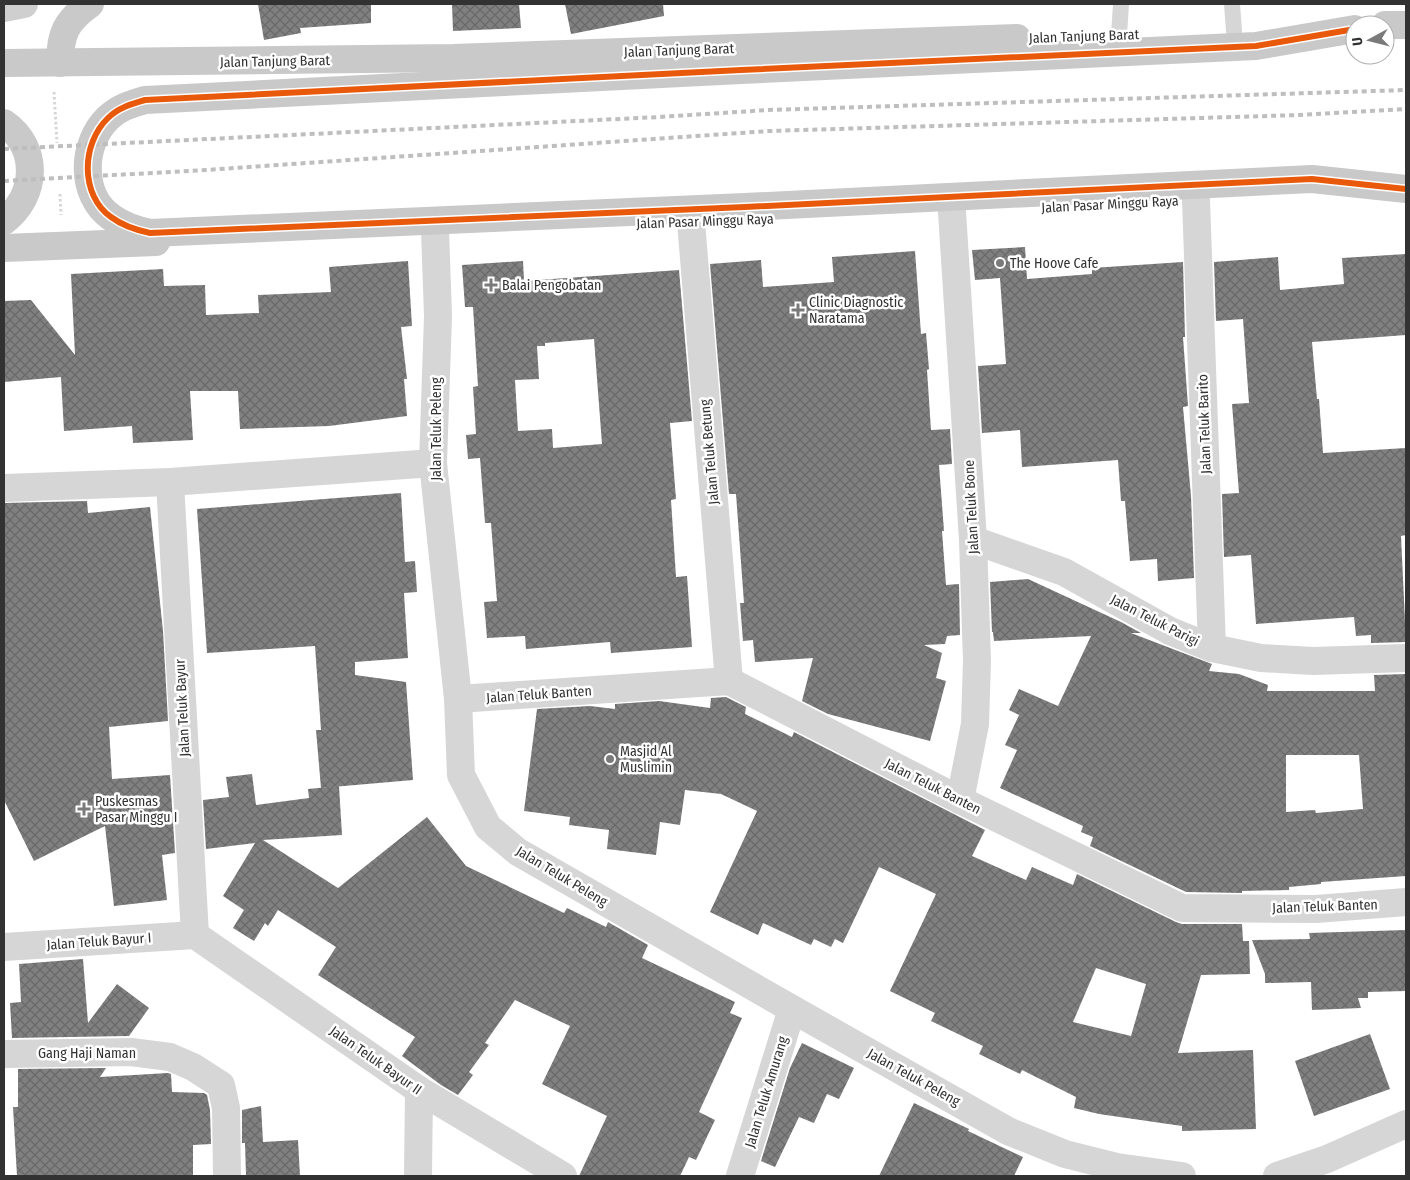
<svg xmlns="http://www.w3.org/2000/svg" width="1410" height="1180" font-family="'Fira Sans Condensed',sans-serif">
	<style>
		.building { fill: url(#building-cross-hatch); fill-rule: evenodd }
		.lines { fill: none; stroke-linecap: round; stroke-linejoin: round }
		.path { stroke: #d6d6d6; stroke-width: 3; stroke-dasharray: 2.5 2.5; stroke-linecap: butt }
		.lane { stroke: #d6d6d6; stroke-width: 16 }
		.street { stroke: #d6d6d6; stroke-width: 28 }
		.secondary { stroke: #cfcfcf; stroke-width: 28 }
		.primary { stroke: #c9c9c9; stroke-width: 28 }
		.rail { stroke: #bebebe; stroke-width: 4; stroke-dasharray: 5 4; stroke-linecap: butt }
		.cycleway-casing { stroke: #fff; stroke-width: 9 }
		.cycleway { stroke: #e8590c; stroke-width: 6 }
		.poi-dot { fill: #7a7a7a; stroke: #fff; stroke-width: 2 }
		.labels { text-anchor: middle; stroke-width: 5; stroke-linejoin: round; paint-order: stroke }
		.street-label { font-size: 14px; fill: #323232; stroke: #fff }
		.poi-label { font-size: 14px; fill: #323232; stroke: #fff; text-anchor: start }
	</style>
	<defs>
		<pattern id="building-cross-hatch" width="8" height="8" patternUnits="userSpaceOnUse" patternTransform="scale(1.25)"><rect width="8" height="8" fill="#808080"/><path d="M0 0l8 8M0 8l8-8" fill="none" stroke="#696969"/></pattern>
	</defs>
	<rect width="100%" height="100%" fill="#fff"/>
	<g class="building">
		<polygon points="258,4 371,4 371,23 300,28 301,33 264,40"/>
		<polygon points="452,4 519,4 521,28 453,31"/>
		<polygon points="565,4 663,4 664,16 571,34"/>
		<polygon points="1025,247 1027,279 1092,274 1092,268 1183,262 1185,337 1183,337 1188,406 1183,407 1191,496 1194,578 1158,581 1157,559 1130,561 1125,501 1121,501 1118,460 1022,467 1020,430 982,433 978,366 1006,364 1000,278 975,280 972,250"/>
		<polygon points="915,251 921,334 926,333 929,369 927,370 931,430 950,429 952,464 939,465 944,531 942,531 946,585 959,584 960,635 947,636 945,644 924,645 942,653 936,678 946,681 930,741 828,714 802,701 813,658 755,662 753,640 743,641 740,603 744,603 736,494 729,494 710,264 761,260 763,287 834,282 832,257"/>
		<polygon points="1406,254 1406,335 1312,342 1317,399 1319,399 1323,453 1406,448 1406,535 1401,536 1406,642 1371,643 1371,635 1356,636 1354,617 1256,624 1251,555 1224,557 1222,494 1239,493 1232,404 1249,403 1243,319 1216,321 1214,262 1278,257 1280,290 1344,284 1342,258"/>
		<polygon points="408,261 412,326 401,327 407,379 404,379 407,416 329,426 240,429 238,391 190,391 193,440 133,443 132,426 64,431 61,377 4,382 4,301 31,300 75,355 71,274 163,269 164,286 205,285 206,315 259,313 258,295 331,292 329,267"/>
		<path d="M523,261L524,281L679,270L692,421L670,423L676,499L671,500L676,577L687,576L692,647L611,653L610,642L526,649L525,636L487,638L484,602L497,601L491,523H485L480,458L468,459L466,435L476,434L473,387L478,386L473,307H465L462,265ZM594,339L602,444L553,448L552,429L518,431L515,380L539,379L537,346H545V343Z"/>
		<polygon points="401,493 405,562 415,561 417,592 404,593 408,658 355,662 355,675 406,682 413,780 321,788 316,730 321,730 315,646 207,653 197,509"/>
		<polygon points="87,501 88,513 150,507 163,631 168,721 109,727 112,779 170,775 175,853 162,855 167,900 114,906 105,826 34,861 4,800 4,503"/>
		<path d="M1028,579L1121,622L1141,633H1131L1212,664L1209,671L1239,674L1268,685L1267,691H1375L1374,675L1406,674V876L1321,882V884L1289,887V890L1242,891V893L1186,892L1090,846L1093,837L1081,832L1083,826L1000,788L1017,750L1005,745L1019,715L1009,710L1019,689L1058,706L1091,636L994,641L993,632H992L990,582ZM1286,755H1359L1363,809L1316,813L1315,810L1286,812Z"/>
		<path d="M726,697L746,707L745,714L792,737L794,732L985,830L972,856L1026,880L1032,867L1073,885L1077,874L1176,922L1182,924H1242L1243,941H1249L1250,974L1201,975L1178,1053L1253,1050L1256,1129L1182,1131V1126L1099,1114L1074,1108L1076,1097L1022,1070L1020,1074L979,1054L983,1046L931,1021L935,1013L890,991L936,894L879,867L843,943L835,939L831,947L814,939L811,945L763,923L758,935L710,912L757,811L721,794L685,790L680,825L660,822L656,855L607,849L609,830L569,825L570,817L524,811L537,709L590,706L615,709V704L659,701L710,708L711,698ZM1096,968L1146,984L1131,1036L1073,1022Z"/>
		<polygon points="252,774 256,805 309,798 308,789 339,786 342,835 263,840 338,888 427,817 466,866 564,913 567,908 606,927 608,922 648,945 642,958 735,1002 730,1013 742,1018 699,1112 715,1120 696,1160 689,1157 680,1176 579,1176 607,1116 542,1084 570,1026 515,1000 485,1043 489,1045 469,1072 473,1075 458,1095 441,1085 402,1056 415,1037 318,975 336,947 278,910 268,926 265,923 254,941 233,928 244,910 223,896 255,843 206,849 203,800 229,797 226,777"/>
		<polygon points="1406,930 1406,991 1368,992 1368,998 1358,998 1361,1008 1312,1010 1311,982 1265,983 1265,974 1252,940 1310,939 1309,933"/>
		<polygon points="83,959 88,1023 117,984 149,1008 129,1036 12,1038 10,1003 21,1002 19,964"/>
		<polygon points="1370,1034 1390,1089 1314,1116 1295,1061"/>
		<polygon points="802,1043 854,1068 839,1099 827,1094 814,1123 799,1117 775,1167 761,1161 790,1068"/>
		<polygon points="106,1068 100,1077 168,1073 171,1074 172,1092 204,1093 207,1095 210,1110 211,1144 193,1145 193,1176 17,1176 13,1107 18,1107 18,1069"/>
		<polygon points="914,1103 969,1129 968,1131 1023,1157 1014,1176 879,1176"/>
		<polygon points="261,1106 263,1142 298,1140 300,1176 246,1176 245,1143 242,1143 242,1110"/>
	</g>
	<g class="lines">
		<g class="path">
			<polyline points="54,92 57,143"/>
			<polyline points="60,194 61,215"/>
		</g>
		<g class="lane">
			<polyline points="1232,4 1234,31"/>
			<polyline points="1119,35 1121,4"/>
		</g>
		<g class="street">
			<polyline points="1196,200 1212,648"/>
			<polyline points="952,212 973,540 977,661 975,724 960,800"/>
			<polyline points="691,222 729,681"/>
			<polyline points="435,230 438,316 433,463 458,699 461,775 488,827 518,852 792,1009 1008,1131 1065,1154 1117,1167 1182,1176"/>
			<polyline points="170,482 195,935"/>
			<polyline points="4,488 170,482 433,463"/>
			<polyline points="973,540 1064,572 1170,631 1212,648 1261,658 1313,661 1406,658"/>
			<polyline points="458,699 729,681 960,800 1182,908 1316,909 1406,902"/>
			<polyline points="195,935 419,1090 563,1176"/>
			<polyline points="4,947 195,935"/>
			<polyline points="4,1054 131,1052 170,1057 193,1067 221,1085 226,1108 227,1176"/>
			<polyline points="418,1176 419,1090"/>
			<polyline points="740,1176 792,1009"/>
			<polyline points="1277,1176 1327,1159 1406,1124"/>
		</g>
		<polyline class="secondary" points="4,8 24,4"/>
		<g class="primary">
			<polyline points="1385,25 1406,25"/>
			<path d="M1355,29L1256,46L741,70L145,100C131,104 118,108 108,118C81,144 80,195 111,217C123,226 136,230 150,233L745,207L1312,179L1406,189"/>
			<polyline points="4,63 453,58 1017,38"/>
			<path d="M60,63C60,34 66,21 90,4"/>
			<path d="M4,123C40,148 37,196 4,221"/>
			<polyline points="4,248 156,242"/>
		</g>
		<g class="rail">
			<polyline points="4,149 659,117 768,110 1406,90"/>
			<polyline points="4,181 206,170 769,131 1300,115 1406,109"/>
		</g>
		<g class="cycleway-casing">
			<path id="cycleway" d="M1355,29L1256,46L741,70L145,100C131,104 118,108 108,118C81,144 80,195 111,217C123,226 136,230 150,233L745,207L1312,179L1406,189"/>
		</g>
		<use href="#cycleway" class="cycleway"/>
	</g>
	<g class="poi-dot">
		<circle cx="1000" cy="263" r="5"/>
		<path d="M488.5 277.5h5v5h5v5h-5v5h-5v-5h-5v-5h5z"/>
		<path d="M795.5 302.5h5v5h5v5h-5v5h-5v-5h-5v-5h5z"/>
		<circle cx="610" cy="759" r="5"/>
		<path d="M81.5 801.5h5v5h5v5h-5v5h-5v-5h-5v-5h5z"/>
	</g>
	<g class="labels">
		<g class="street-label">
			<text transform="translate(1084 36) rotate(-2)" y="5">Jalan Tanjung Barat</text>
			<text transform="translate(679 50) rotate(-2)" y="5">Jalan Tanjung Barat</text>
			<text transform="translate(275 61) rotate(-1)" y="5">Jalan Tanjung Barat</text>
			<text transform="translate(1110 204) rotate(-3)" y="5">Jalan Pasar Minggu Raya</text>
			<text transform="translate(705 221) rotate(-2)" y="5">Jalan Pasar Minggu Raya</text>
			<text transform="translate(1204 424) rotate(-92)" y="5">Jalan Teluk Barito</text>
			<text transform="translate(436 429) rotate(-90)" y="5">Jalan Teluk Peleng</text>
			<text transform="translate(709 452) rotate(-95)" y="5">Jalan Teluk Betung</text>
			<text transform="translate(971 507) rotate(-93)" y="5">Jalan Teluk Bone</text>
			<text transform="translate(1155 620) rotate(27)" y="5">Jalan Teluk Parigi</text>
			<text transform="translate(539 694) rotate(-4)" y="5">Jalan Teluk Banten</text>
			<text transform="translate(182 708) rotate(-93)" y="5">Jalan Teluk Bayur</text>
			<text transform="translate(933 786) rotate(27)" y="5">Jalan Teluk Banten</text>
			<text transform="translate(562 876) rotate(31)" y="5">Jalan Teluk Peleng</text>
			<text transform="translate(1325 906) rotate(-2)" y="5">Jalan Teluk Banten</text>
			<text transform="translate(99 941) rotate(-4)" y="5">Jalan Teluk Bayur I</text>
			<text x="87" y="1058">Gang Haji Naman</text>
			<text transform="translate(376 1060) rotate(35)" y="5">Jalan Teluk Bayur II</text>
			<text transform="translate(914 1077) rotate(29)" y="5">Jalan Teluk Peleng</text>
			<text transform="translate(766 1092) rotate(-73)" y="5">Jalan Teluk Amurang</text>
		</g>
		<g class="poi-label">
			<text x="1010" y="268">The Hoove Cafe</text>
			<text x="502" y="290">Balai Pengobatan</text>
			<text x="809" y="307">Clinic Diagnostic<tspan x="809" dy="16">Naratama</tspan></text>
			<text x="620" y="756">Masjid Al<tspan x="620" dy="16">Muslimin</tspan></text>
			<text x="95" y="806">Puskesmas<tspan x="95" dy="16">Pasar Minggu I</tspan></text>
		</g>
	</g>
	<rect width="1410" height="1180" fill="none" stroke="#323232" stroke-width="10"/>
	<g transform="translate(1370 40) rotate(263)"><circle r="24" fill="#ffffff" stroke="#adadad"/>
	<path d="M0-4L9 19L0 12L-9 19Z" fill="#7a7a7a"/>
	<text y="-8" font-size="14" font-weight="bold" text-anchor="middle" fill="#323232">U</text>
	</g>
</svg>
